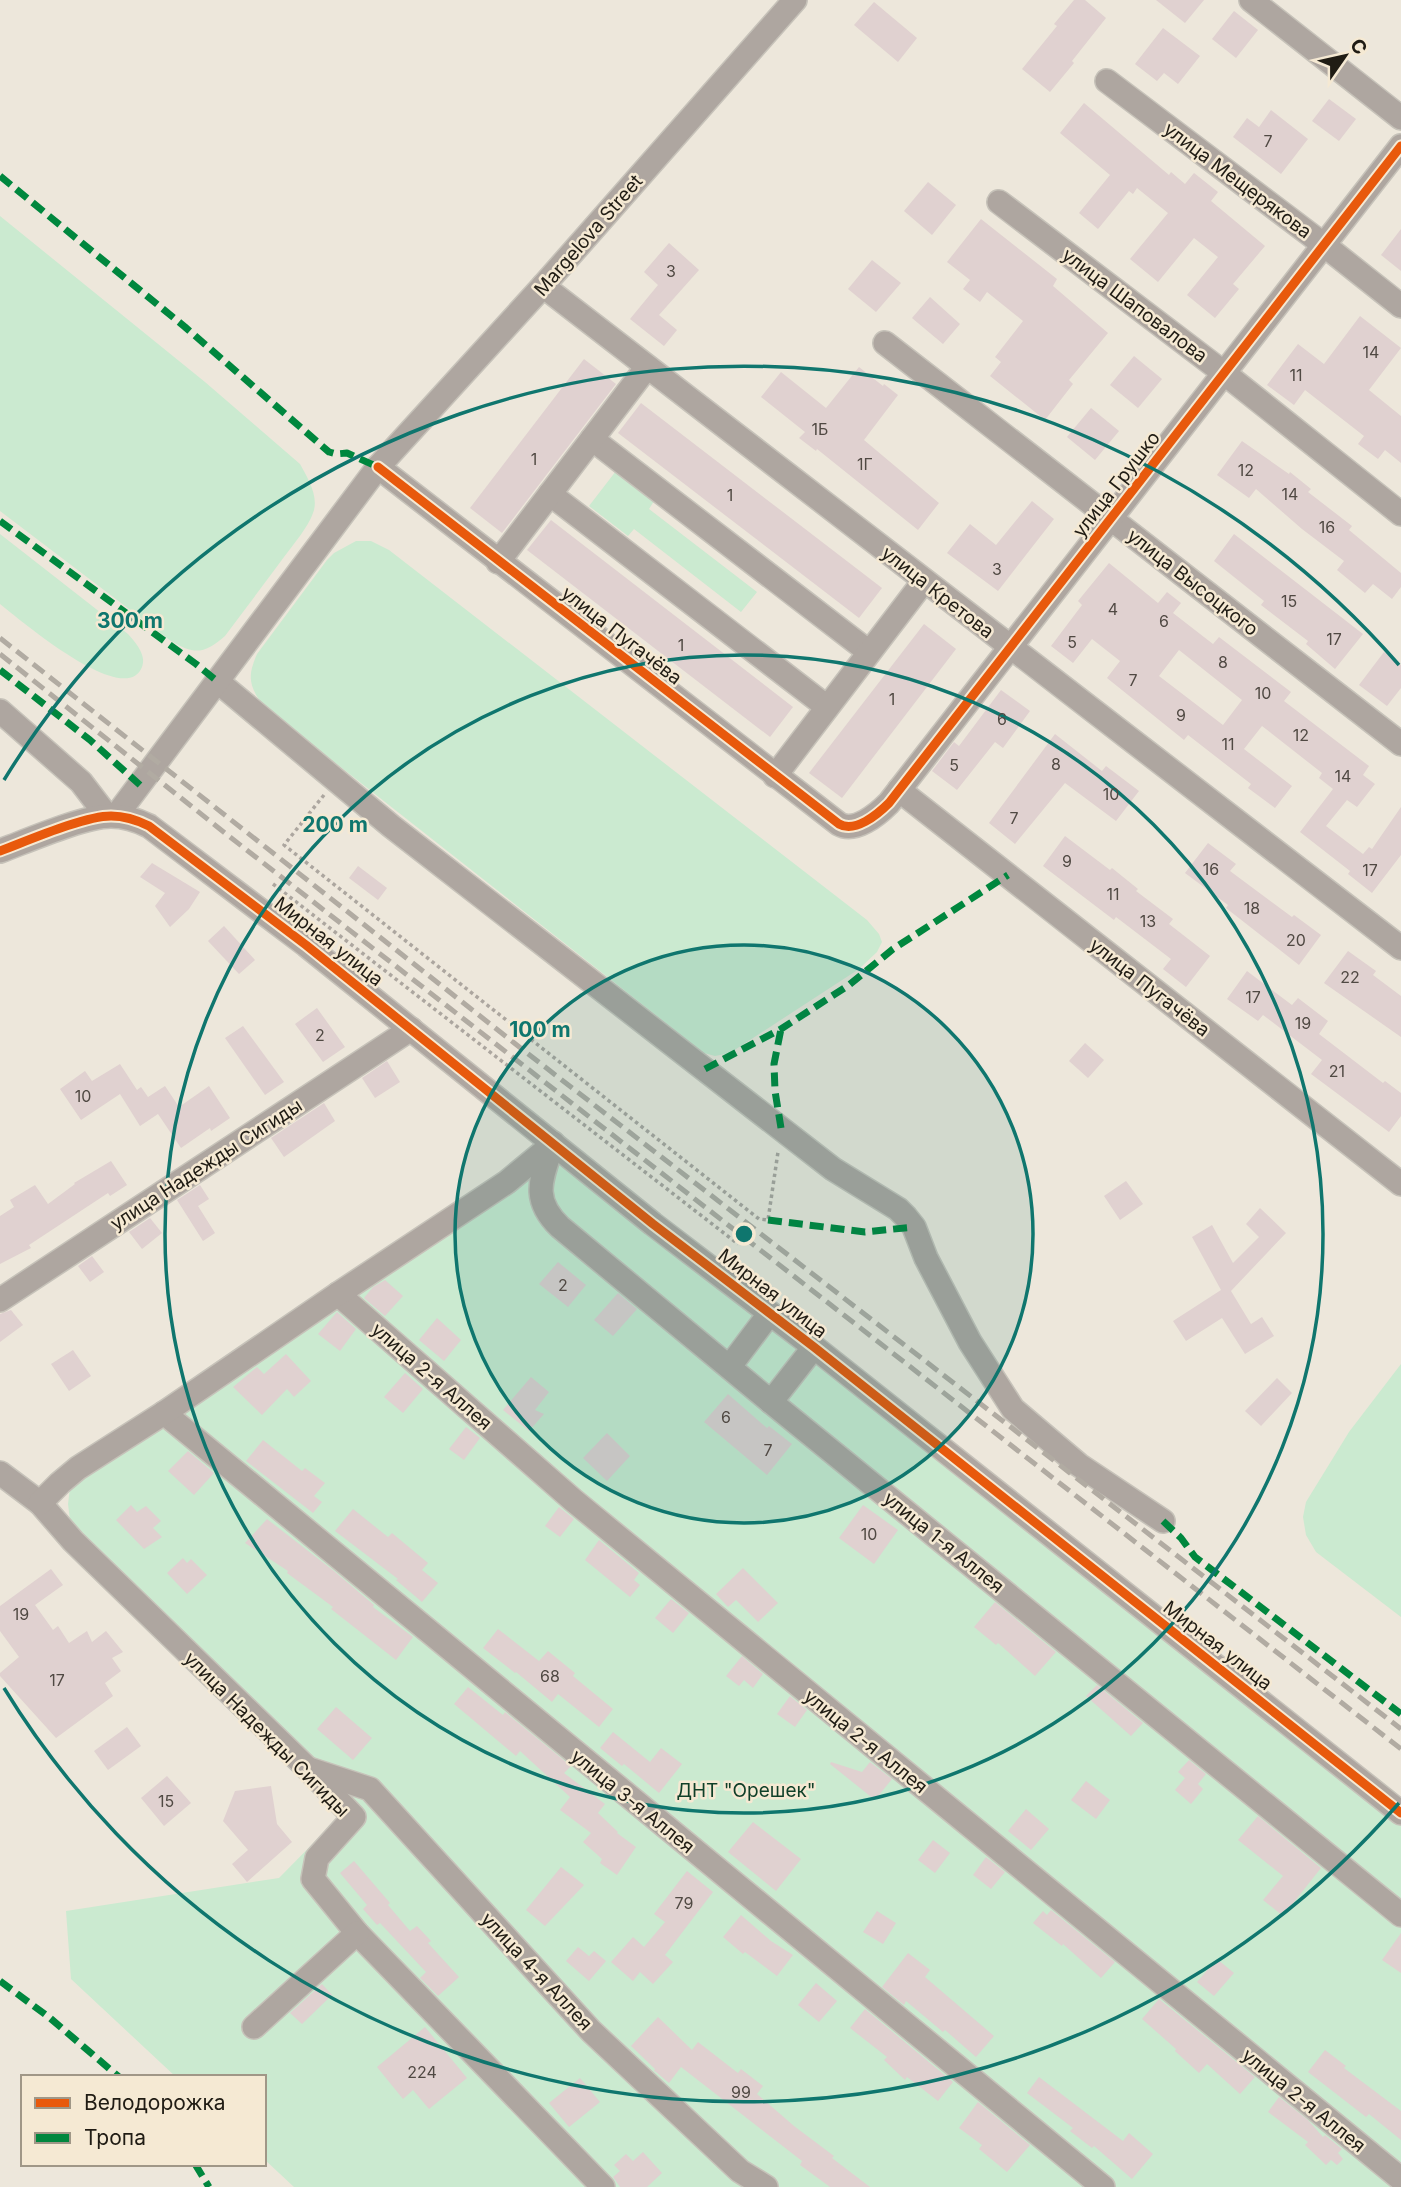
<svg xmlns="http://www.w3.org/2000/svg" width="1401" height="2187" font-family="Inter,sans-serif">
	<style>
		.green { fill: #cbead0 }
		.building { fill: #e0d1d0; fill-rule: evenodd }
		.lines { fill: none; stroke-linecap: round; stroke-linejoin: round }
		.minor-casing { stroke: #c6c2b9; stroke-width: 26 }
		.path { stroke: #aca69f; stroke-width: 3.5; stroke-dasharray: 3.5 3.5; stroke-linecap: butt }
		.minor { stroke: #aea6a0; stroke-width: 23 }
		.rail { stroke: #b1aba2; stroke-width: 5; stroke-dasharray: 14 7; stroke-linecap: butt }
		.quiet { stroke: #00873e; stroke-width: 7; stroke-dasharray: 14 7; stroke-linecap: butt }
		.cycleway-casing { stroke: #f5e9d3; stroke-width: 13 }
		.cycleway { stroke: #e8590c; stroke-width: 9 }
		.ring { fill: none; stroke: #0f766e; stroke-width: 3.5 }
		.labels { text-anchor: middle; stroke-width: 5; stroke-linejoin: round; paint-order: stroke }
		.number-label { font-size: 16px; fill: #504943 }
		.street-label { font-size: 19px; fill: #201c14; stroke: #f5e9d3 }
		.park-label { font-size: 19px; fill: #0f3f28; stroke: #f5e9d3 }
		.centre { fill: #0f766e; stroke: #f5e9d3; stroke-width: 3.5 }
		.ring-label { font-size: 21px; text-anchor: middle; font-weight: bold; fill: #0f766e; stroke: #f5e9d3; stroke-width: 5; stroke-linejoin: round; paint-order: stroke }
	</style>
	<rect width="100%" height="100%" fill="#ede7db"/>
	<g class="green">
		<path d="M0,216L205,382L300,464C307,477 318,494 314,510C310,525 293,545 284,557C265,583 245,609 225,636C204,654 195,655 171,641L0,511Z"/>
		<polygon points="616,471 654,501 649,509 757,592 741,612 634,529 628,536 589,506"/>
		<path d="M0,534L128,634C135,642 147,655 142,667C125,710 18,618 0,604Z"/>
		<path d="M356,541H371L389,550L867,920L879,934L882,942L877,952L859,969L730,1053L715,1056L704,1053L263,706C249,685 247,677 257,654L327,560L334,553Z"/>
		<polygon points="563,1137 1401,1801 1401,2187 294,2187 264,2159 264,2077 176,2077 71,1979 66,1911 279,1878 336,1820 349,1802 70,1520 68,1504 70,1488 164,1413"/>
		<polygon points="1401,1364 1401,1617 1316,1552 1306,1535 1303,1517 1306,1502 1349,1432"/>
	</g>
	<g class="building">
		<polygon points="1074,0 1085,0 1106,18 1072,61 1074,63 1050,92 1022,69 1057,26 1054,24"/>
		<polygon points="1156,0 1204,0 1185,23"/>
		<polygon points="874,2 917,38 898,62 854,25"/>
		<polygon points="1234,11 1258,30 1236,58 1212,39"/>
		<polygon points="1163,28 1200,56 1178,84 1164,73 1157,81 1135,64"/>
		<polygon points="1329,99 1356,119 1339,141 1312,121"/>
		<polygon points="1084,103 1169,175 1171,172 1185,184 1194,173 1218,192 1211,201 1265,246 1233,284 1239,289 1215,318 1187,295 1218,257 1194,238 1158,282 1130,259 1168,213 1137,188 1133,194 1129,191 1098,229 1079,213 1110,175 1060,133"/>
		<polygon points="1271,110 1308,139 1281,174 1233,137 1247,118 1259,127"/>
		<polygon points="928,182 956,205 932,235 904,211"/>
		<polygon points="981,219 1057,279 1053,286 1108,333 1069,380 1073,384 1045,420 990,376 1001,362 995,357 1023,321 987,292 980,302 963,289 970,280 947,262"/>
		<polygon points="1401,229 1401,271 1381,255"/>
		<polygon points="669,243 699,270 659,315 677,330 664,346 630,319 658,285 644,272"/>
		<polygon points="872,260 901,283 876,312 848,289"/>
		<polygon points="930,297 960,324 943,344 912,318"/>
		<polygon points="1360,316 1401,348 1369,390 1401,416 1401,463 1385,450 1378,459 1358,444 1364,436 1305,390 1294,405 1267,385 1298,344 1324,364"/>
		<polygon points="1134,356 1162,379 1138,408 1110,385"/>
		<polygon points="584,359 616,384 502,533 470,508"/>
		<polygon points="859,367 883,386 884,384 898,395 864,440 939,503 918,530 817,449 816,451 799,438 805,432 761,397 781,372 826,408"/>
		<polygon points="641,403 882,588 859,618 618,433"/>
		<polygon points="1091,408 1119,431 1095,460 1067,437"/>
		<polygon points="1242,441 1289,474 1290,472 1311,489 1308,492 1352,526 1349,530 1401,573 1401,587 1392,599 1373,584 1365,593 1337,570 1344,561 1302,529 1256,489 1249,498 1217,475"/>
		<polygon points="1032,501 1054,519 998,591 947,553 970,524 996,545"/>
		<polygon points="551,520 793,707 770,737 527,550"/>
		<polygon points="1234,534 1363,634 1335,669 1306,644 1308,641 1261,605 1264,601 1214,561"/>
		<path d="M1109,563L1158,603L1167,592L1181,603L1173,613L1213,644L1219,637L1291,692L1284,701L1369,766L1363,775L1375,784L1357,807L1347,800L1326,826L1363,854L1369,847L1372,849L1401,807V855L1372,893L1348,874L1350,871L1300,832L1333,789L1319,778L1322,773L1262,726L1244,749L1292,786L1275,808L1248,788L1251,784L1188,735L1184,740L1107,678L1120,661L1092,639L1073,663L1051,646L1082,605L1078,601ZM1179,650L1242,700L1223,725L1159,676Z"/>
		<polygon points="924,624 956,649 842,798 809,773"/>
		<polygon points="1384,652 1401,665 1401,688 1387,706 1359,685"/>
		<polygon points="1001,690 1030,711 1003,748 995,742 957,790 932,771 954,742 959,746"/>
		<polygon points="1055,734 1102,771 1106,766 1139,791 1116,821 1065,783 1015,844 989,823"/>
		<polygon points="1065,836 1110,870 1112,868 1138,889 1136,891 1173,919 1169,924 1210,956 1186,987 1163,969 1171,959 1116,917 1114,920 1043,866"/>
		<polygon points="1208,843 1236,864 1230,871 1292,917 1294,915 1321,935 1299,965 1226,908 1228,905 1185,873"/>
		<polygon points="152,863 200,892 189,909 170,927 155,906 165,893 140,877"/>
		<polygon points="358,866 387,888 378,900 349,878"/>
		<polygon points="224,926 255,960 239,974 208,941"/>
		<polygon points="1348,951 1376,971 1373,975 1401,996 1401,1037 1324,983"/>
		<polygon points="1247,971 1292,1005 1298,998 1328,1021 1319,1034 1383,1083 1385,1081 1401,1093 1401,1116 1389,1132 1311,1074 1322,1060 1263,1015 1258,1021 1227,999"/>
		<polygon points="317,1008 345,1047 323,1062 295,1024"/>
		<polygon points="243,1026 284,1082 265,1095 225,1038"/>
		<polygon points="1085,1043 1104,1060 1088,1078 1069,1061"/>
		<polygon points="387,1061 400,1082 375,1098 362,1078"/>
		<polygon points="120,1064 137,1090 141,1087 148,1097 165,1086 179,1107 209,1086 230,1118 211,1131 210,1128 181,1148 158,1114 140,1126 120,1094 81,1120 60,1089 85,1071 92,1081"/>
		<polygon points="324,1103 335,1121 284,1157 271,1138"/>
		<polygon points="111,1161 127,1185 110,1196 108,1193 29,1245 31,1248 0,1264 0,1216 14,1207 10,1200 35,1185 48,1204 75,1184 74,1183"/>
		<polygon points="1126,1181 1143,1204 1120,1220 1104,1196"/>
		<polygon points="200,1185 209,1199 198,1206 215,1233 203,1241 177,1200"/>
		<polygon points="1260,1208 1286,1233 1231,1291 1251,1324 1262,1317 1274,1336 1245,1354 1222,1318 1186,1341 1173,1321 1221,1290 1192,1237 1212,1225 1233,1263 1259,1237 1246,1224"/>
		<polygon points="150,1218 162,1233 142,1249 129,1232"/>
		<polygon points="92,1256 104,1272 90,1282 78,1266"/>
		<polygon points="558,1262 586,1285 568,1307 539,1284"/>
		<polygon points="385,1280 403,1296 385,1316 364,1298 373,1287"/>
		<polygon points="618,1293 637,1309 613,1336 594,1320"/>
		<polygon points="11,1310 23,1325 0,1342 0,1314"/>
		<polygon points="337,1312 356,1329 340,1351 318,1334"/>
		<polygon points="437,1318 461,1340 444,1361 419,1340"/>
		<polygon points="73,1350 91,1376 69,1391 51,1364"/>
		<polygon points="286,1354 311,1381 294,1397 287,1389 262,1415 233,1387 257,1367 264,1374"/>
		<polygon points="405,1373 423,1389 403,1413 384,1397"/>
		<polygon points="531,1377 549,1392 535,1410 544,1414 529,1431 503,1410"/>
		<polygon points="1277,1378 1292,1393 1261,1426 1245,1411"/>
		<polygon points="728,1394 767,1428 769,1426 792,1444 767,1475 704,1422"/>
		<polygon points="466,1427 480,1438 464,1460 449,1449"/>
		<polygon points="607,1433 630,1456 607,1481 583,1458"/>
		<polygon points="263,1440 302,1471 305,1468 325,1483 314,1496 322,1502 313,1513 246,1461"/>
		<polygon points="188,1451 214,1473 194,1495 168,1471"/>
		<polygon points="131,1505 137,1512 146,1506 161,1521 153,1528 162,1537 144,1549 116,1520"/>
		<polygon points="863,1505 898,1530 874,1564 839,1538"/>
		<polygon points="559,1507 574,1519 560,1537 545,1526"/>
		<polygon points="353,1509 388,1537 392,1533 428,1563 422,1570 438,1583 422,1602 396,1580 398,1579 335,1531"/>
		<polygon points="267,1519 334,1571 374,1605 373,1607 413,1637 396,1660 331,1609 333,1607 287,1573 288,1571 245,1543"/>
		<polygon points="599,1540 639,1573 634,1580 640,1585 630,1597 585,1560"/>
		<polygon points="183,1558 187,1563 191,1559 207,1575 187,1594 167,1573"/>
		<polygon points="743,1568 778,1603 758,1622 736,1600 728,1607 716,1594"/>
		<polygon points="51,1569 63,1585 35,1605 53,1630 58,1626 69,1643 87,1631 92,1642 106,1631 123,1652 112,1658 121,1671 105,1683 113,1696 56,1738 0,1676 0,1673 19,1657 0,1631 0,1606"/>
		<polygon points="671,1599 689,1613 673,1633 655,1618"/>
		<polygon points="995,1602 1056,1652 1035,1676 998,1643 996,1645 974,1627"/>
		<polygon points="498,1629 539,1661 548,1651 575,1673 573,1676 613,1709 599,1727 558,1694 552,1702 516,1672 515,1673 483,1648"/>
		<polygon points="742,1656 763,1674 753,1688 744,1680 739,1686 726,1676"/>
		<polygon points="1097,1685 1143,1723 1131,1736 1086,1696"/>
		<polygon points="468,1687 503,1715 505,1712 571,1766 564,1773 605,1804 598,1813 618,1832 617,1833 636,1847 617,1875 600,1863 602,1859 583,1842 591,1833 560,1810 570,1797 520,1751 516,1756 454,1704"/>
		<polygon points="790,1696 807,1710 795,1727 777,1714"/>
		<polygon points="336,1707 372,1738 353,1760 317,1729"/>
		<polygon points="127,1727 141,1746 108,1770 94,1751"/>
		<polygon points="613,1732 650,1762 661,1748 682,1764 659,1793 624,1764 622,1766 600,1748"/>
		<polygon points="1189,1760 1206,1774 1198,1784 1203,1789 1191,1804 1175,1790 1185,1778 1178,1772"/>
		<polygon points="831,1762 862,1772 870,1762 892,1779 875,1800 830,1764"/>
		<polygon points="167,1776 191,1803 164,1826 141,1798"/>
		<polygon points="1086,1781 1110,1800 1096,1819 1071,1800"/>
		<polygon points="271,1786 277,1824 292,1842 247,1882 232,1864 248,1850 223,1821 235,1791"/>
		<polygon points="1026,1809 1049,1829 1031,1850 1008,1831"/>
		<polygon points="1258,1816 1321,1868 1283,1916 1263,1900 1283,1876 1238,1840"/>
		<polygon points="753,1822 801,1859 776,1891 728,1852"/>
		<polygon points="933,1840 950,1853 935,1873 918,1860"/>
		<polygon points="986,1857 1005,1872 991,1889 973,1875"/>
		<polygon points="354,1861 390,1903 388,1905 410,1931 417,1926 431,1941 428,1943 459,1977 438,1996 420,1978 426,1972 380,1923 377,1925 363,1909 367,1905 340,1873"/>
		<polygon points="561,1867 584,1885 545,1926 526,1910"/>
		<polygon points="687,1871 713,1892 665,1955 673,1962 653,1984 640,1972 633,1981 611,1962 633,1937 644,1947 665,1922 654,1914"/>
		<polygon points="1051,1910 1115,1962 1101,1978 1063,1944 1062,1946 1033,1923 1043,1911 1047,1915"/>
		<polygon points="877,1911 896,1923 883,1944 863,1932"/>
		<polygon points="741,1915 771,1941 793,1955 777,1976 745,1952 743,1954 723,1937"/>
		<polygon points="1401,1933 1401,1973 1382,1960"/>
		<polygon points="578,1947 589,1956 594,1951 606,1961 589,1981 566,1961"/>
		<polygon points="908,1953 930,1970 925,1977 994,2036 976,2057 945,2030 943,2032 906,2001 904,2005 882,1987"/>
		<polygon points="1217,1959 1234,1973 1214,1996 1197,1982"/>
		<polygon points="816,1983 837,2001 819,2022 798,2005"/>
		<polygon points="322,1984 332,1995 302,2024 290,2013"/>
		<polygon points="1159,1999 1255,2077 1240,2094 1207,2064 1199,2073 1175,2051 1176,2049 1142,2019"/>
		<polygon points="865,2009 953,2082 938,2101 907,2077 905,2080 884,2060 887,2057 850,2028"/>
		<polygon points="658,2017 692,2050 698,2042 738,2073 741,2069 763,2086 757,2094 794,2126 834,2156 832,2158 870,2187 830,2187 800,2165 802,2161 681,2067 669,2083 656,2072 654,2071 655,2069 631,2046"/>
		<polygon points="425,2027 467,2078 429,2109 413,2090 403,2099 377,2067"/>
		<polygon points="1325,2050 1346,2066 1344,2068 1401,2111 1401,2140 1369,2114 1366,2117 1308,2072"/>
		<polygon points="1039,2077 1123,2141 1129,2133 1153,2154 1132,2179 1094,2146 1092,2148 1070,2131 1073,2128 1027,2093"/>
		<polygon points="580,2078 600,2102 569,2127 549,2103"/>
		<polygon points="1279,2097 1308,2120 1323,2137 1325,2135 1342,2149 1338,2153 1343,2159 1337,2165 1331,2160 1326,2165 1305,2145 1308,2142 1268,2112"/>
		<polygon points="978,2102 1030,2145 1007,2172 979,2149 982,2145 959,2128"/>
		<polygon points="643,2152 662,2173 647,2187 620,2187 613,2177 620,2171 614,2165 626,2154 633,2161"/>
	</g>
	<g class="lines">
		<g class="minor-casing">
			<g id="minor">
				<polyline points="1251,0 1401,118"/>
				<polyline points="1107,81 1324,245 1401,306"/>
				<polyline points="999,202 1224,373 1401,514"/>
				<polyline points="543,286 1401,948"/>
				<polyline points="885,343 1401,744"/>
				<polyline points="592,439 869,652"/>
				<path d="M378,467L839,824C855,833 877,815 889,803L1401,146"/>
				<polyline points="550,494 827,707"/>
				<polyline points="498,562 647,367"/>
				<polyline points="217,681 391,826 833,1169 898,1209 906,1217 914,1227 926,1258 970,1342 1013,1409 1079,1465 1163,1521"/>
				<polyline points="0,711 81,782 107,816"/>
				<polyline points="775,776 924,581"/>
				<polyline points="899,790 1401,1184"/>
				<polyline points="116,816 378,467 543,286 795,0"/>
				<path d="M0,851C27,841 84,816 111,816C125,816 137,820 149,826L306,945L653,1224L814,1347L1401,1813"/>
				<path d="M553,1143C542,1178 530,1198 560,1227L771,1402L1401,1915"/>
				<polyline points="338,1294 573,1500 1401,2179"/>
				<polyline points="0,1300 411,1029"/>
				<polyline points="730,1366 770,1313"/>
				<polyline points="771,1402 814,1347"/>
				<polyline points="164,1413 1103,2187"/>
				<polyline points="0,1473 40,1503 73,1541 306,1767 354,1817 317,1858 313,1879 357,1933 603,2187"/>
				<polyline points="40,1503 60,1483 78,1468 164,1413 338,1294 507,1182 553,1144"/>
				<polyline points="309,1769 370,1789 591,2031 740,2171 766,2187"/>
				<polyline points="254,2027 357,1933"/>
			</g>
		</g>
		<g class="path">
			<polyline points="324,795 284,845 759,1219 768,1220 778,1152"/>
			<polyline points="273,884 738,1244"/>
		</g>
		<use href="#minor" class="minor"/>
		<g class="rail">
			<polyline points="0,638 527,1053 1401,1729"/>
			<polyline points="0,654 230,837 1401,1749"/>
		</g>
		<g class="quiet">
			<polyline points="0,176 185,327 329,452 336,454 347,453 378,467"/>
			<polyline points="0,521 196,664 217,681"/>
			<polyline points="0,670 90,740 140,785"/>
			<polyline points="705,1069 781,1029 849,985 893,949 1008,875"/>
			<polyline points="781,1128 775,1091 774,1064 781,1029"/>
			<polyline points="768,1220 865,1232 914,1227"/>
			<polyline points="1163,1521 1181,1538 1195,1557 1401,1714"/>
			<polyline points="0,1981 50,2018 119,2077"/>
			<polyline points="195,2164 209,2187"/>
		</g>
		<g class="cycleway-casing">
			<g id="cycleway">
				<path d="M378,467L839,824C855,833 877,815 889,803L1401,146"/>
				<path d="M0,851C27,841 84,816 111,816C125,816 137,820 149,826L306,945L653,1224L814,1347L1401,1813"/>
			</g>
		</g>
		<use href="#cycleway" class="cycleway"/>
	</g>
	<circle cx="744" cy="1234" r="289" fill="#0f766e" fill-opacity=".12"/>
	<g class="ring">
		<circle cx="744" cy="1234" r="289"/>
		<circle cx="744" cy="1234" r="579"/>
		<path d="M1399 1803A868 868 0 0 1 4 1688M4 780A868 868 0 0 1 1399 665"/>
	</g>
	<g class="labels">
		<g class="number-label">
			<text x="1268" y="147">7</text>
			<text x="671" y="277">3</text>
			<text x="1371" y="358">14</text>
			<text x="1296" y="381">11</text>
			<text x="820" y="435">1Б</text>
			<text x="534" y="465">1</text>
			<text x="865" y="470">1Г</text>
			<text x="1246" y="476">12</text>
			<text x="1290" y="500">14</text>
			<text x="730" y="501">1</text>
			<text x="1327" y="533">16</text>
			<text x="997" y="575">3</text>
			<text x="1289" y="607">15</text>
			<text x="1113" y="615">4</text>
			<text x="1164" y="627">6</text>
			<text x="1334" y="645">17</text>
			<text x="1072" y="648">5</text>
			<text x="681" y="651">1</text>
			<text x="1223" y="668">8</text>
			<text x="1133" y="686">7</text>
			<text x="1263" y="699">10</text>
			<text x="892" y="705">1</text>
			<text x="1181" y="721">9</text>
			<text x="1002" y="725">6</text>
			<text x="1301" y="741">12</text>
			<text x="1228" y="750">11</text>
			<text x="1056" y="770">8</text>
			<text x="954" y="771">5</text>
			<text x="1343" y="782">14</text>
			<text x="1111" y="800">10</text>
			<text x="1014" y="824">7</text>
			<text x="1067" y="867">9</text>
			<text x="1211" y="875">16</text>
			<text x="1370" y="876">17</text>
			<text x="1113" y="900">11</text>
			<text x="1252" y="914">18</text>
			<text x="1148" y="927">13</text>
			<text x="1296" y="946">20</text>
			<text x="1350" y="983">22</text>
			<text x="1253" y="1003">17</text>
			<text x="1303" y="1029">19</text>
			<text x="320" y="1041">2</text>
			<text x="1337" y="1077">21</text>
			<text x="83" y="1102">10</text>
			<text x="563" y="1291">2</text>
			<text x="726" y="1423">6</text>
			<text x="768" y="1456">7</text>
			<text x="869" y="1540">10</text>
			<text x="21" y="1620">19</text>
			<text x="550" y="1682">68</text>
			<text x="57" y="1686">17</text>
			<text x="166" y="1807">15</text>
			<text x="684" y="1909">79</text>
			<text x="422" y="2078">224</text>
			<text x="741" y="2098">99</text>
		</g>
		<g class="street-label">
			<text transform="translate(1238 180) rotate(37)" y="7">улица Мещерякова</text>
			<text transform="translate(588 235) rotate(-49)" y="7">Margelova Street</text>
			<text transform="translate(1135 305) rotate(37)" y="7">улица Шаповалова</text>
			<text transform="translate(1116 484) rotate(-52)" y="7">улица Грушко</text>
			<text transform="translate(1193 582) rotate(38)" y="7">улица Высоцкого</text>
			<text transform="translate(938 592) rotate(38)" y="7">улица Кретова</text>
			<text transform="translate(622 635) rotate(38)" y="7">улица Пугачёва</text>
			<text transform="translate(329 941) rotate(38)" y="7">Мирная улица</text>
			<text transform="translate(1150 987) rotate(38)" y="7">улица Пугачёва</text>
			<text transform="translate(206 1164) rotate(-33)" y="7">улица Надежды Сигиды</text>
			<text transform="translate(773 1293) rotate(38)" y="7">Мирная улица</text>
			<text transform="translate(432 1376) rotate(41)" y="7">улица 2-я Аллея</text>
			<text transform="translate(944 1542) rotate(39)" y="7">улица 1-я Аллея</text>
			<text transform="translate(1218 1645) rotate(38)" y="7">Мирная улица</text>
			<text transform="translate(267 1734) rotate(45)" y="7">улица Надежды Сигиды</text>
			<text transform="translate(866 1741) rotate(39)" y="7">улица 2-я Аллея</text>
			<text transform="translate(633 1801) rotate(39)" y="7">улица 3-я Аллея</text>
			<text transform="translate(537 1971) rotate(47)" y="7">улица 4-я Аллея</text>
			<text transform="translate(1304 2100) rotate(39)" y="7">улица 2-я Аллея</text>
		</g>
		<g class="park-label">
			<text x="746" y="1797">ДНТ "Орешек"</text>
		</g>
	</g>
	<circle cx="744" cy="1234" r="10" class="centre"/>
	<g class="ring-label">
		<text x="130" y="628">300 m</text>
		<text x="335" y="832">200 m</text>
		<text x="540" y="1037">100 m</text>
	</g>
	<rect x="21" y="2075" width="245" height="91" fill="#f5e9d3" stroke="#a09787" stroke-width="2"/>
	<rect x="35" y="2098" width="35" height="10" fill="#e8590c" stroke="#a09787" stroke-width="2"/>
	<text x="84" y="2110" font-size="21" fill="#201c14">Велодорожка</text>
	<rect x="35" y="2133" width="35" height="10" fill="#00873e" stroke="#a09787" stroke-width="2"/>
	<text x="84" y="2145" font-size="21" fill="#201c14">Тропа</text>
	<g transform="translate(1345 56) rotate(56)" stroke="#f5e9d3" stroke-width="5" paint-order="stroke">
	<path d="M0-5L12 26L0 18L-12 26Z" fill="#201c14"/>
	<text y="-10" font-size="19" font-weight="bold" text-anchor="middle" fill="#201c14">С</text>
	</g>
</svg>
